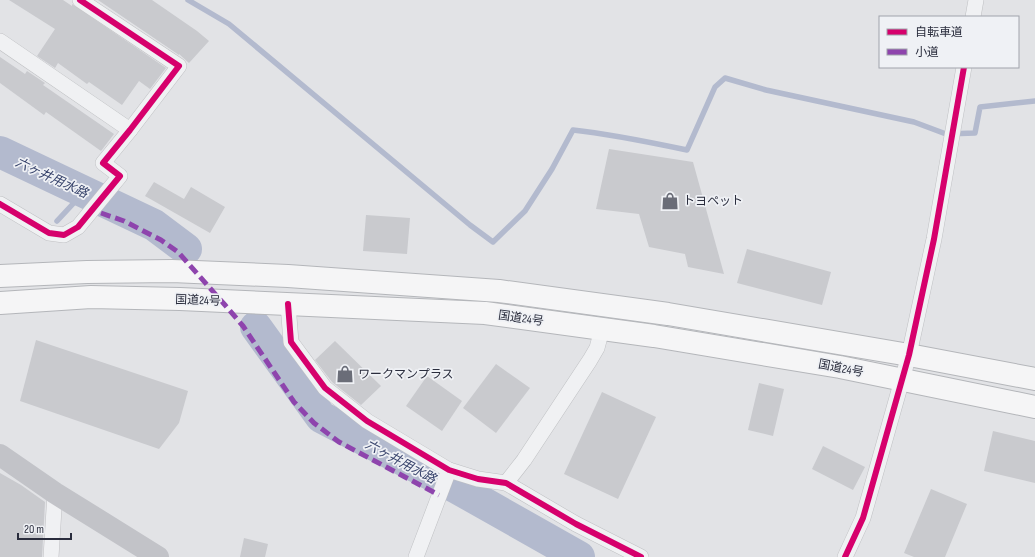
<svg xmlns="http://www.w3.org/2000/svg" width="1035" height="557" font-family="'Sofia Sans Condensed','Noto Sans JP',sans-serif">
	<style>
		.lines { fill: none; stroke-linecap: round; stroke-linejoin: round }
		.stream { stroke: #b3bace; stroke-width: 5.5 }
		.river { stroke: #b3bace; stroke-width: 32 }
		.building { fill: #c9cace }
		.minor-casing { stroke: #bfc0c3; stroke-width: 16 }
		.trunk-casing { stroke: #b4b6ba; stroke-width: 24 }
		.minor { stroke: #f0f1f3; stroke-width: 15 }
		.secondary { stroke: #c2c3c8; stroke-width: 22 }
		.trunk { stroke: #f5f5f6; stroke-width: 22 }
		.quiet { stroke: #8e44ad; stroke-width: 5; stroke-dasharray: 10 5; stroke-linecap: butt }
		.cycleway-casing { stroke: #eff1f5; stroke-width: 8 }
		.cycleway { stroke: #d6006c; stroke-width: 6 }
		.labels { text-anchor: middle; stroke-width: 3.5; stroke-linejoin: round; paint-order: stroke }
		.poi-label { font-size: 12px; fill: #2a2d3d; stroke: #eff1f5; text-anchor: start }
		.street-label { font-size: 12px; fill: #2a2d3d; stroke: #eff1f5 }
		.water-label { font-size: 13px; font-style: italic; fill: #39456d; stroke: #eff1f5 }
	</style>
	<rect width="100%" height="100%" fill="#e2e3e6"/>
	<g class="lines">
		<g class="stream">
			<path d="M188,0L229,24L470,225L493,242L525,211L552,169L573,130C611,134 649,142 687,150L715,87L725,78L766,90L914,122L946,134L975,133L980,107L1035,101"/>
			<polyline points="57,221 84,192"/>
		</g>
		<g class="river">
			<polyline points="0,152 154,225 186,249"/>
			<polyline points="256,327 321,417 457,488 579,557"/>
		</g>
	</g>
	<g class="building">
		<polygon points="9,0 63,0 72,6 72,4 166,68 150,89 139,81 122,105 89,82 87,84 58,63 55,68 37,56 55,29"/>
		<polygon points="98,0 152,0 197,31 209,41 189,63 179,54 179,55"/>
		<polygon points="0,57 25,74 27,71 45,83 43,85 114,134 101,151 46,112 44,115 0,83"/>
		<polygon points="609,149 693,162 724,274 688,267 685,254 649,247 639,214 596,209"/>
		<polygon points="154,182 184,199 191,187 225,207 210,233 145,196"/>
		<polygon points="366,215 410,218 407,254 363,251"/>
		<polygon points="747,249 831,272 822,305 737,283"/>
		<polygon points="36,340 188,391 179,423 159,449 20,401"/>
		<polygon points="335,341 381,386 361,405 332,382 315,360"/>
		<polygon points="496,364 530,388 496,433 463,408"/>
		<polygon points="427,376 462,401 442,431 406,406"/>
		<polygon points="759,383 784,389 773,436 748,430"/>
		<polygon points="602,392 656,417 618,499 564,474"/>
		<polygon points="993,431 1035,441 1035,483 984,471"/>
		<polygon points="823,446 865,467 853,490 812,469"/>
		<polygon points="0,473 21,485 45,502 42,557 0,557"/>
		<polygon points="931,489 967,504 945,557 914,557 904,553"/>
		<polygon points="244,538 268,544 265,557 240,557"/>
	</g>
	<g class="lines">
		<g class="minor-casing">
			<g id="minor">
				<polyline points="973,17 976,0"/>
				<polyline points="0,41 130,130"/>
				<polyline points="0,204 49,233 64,235 78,227 120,176 103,163 130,130 179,66 80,0"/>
				<polyline points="288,304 291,342 325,388 367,421 449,470 478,479 506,483 576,524 641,557"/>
				<polyline points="506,483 524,460 590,360 597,348 602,329"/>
				<polyline points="51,557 55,493"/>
				<polyline points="416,557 449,470"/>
				<polyline points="845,557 863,518 909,355 934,239 964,67"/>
			</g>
		</g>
		<g class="trunk-casing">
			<g id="trunk">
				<polyline points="0,276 87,272 172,271 288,276 499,291 668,314 909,355 1035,379"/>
				<polyline points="0,303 91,297 180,299 485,313 654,336 840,367 1035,407"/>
			</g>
		</g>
		<use href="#minor" class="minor"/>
		<polyline class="secondary" points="0,455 55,493 158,557"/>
		<use href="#trunk" class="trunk"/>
		<polyline class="quiet" points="101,213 124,221 161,240 178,252 225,305 243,326 294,402 314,423 339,442 439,495"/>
		<g class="cycleway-casing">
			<g id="cycleway">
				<polyline points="0,204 49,233 64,235 78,227 120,176 103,163 130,130 179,66 80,0"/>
				<polyline points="288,304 291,342 325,388 367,421 449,470 478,479 506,483 576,524 641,557"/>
				<polyline points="845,557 863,518 909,355 934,239 964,67"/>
			</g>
		</g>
		<use href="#cycleway" class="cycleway"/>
	</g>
	<defs>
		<g id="shop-bare" transform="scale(1.38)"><path d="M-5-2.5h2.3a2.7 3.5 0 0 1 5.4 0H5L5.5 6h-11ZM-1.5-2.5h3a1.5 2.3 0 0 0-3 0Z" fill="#6a6d78" stroke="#eff1f5" stroke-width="2.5" paint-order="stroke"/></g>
	</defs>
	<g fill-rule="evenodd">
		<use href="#shop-bare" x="670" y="201"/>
		<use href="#shop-bare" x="345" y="374"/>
	</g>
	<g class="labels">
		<g class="poi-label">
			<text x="683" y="205">トヨペット</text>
			<text x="358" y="378">ワークマンプラス</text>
		</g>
		<g class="street-label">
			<text transform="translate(198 300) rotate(2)" y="4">国道24号</text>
			<text transform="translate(521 318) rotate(8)" y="4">国道24号</text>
			<text transform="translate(841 368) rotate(11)" y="4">国道24号</text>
		</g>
		<g class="water-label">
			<text transform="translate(52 177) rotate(25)" y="5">六ヶ井用水路</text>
			<text transform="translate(401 461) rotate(28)" y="5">六ヶ井用水路</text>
		</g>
	</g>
	<rect x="879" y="16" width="140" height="52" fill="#eff1f5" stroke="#a0a3ab"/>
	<rect x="887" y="29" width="20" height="6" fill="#d6006c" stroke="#a0a3ab"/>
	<text x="915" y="36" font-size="12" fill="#2a2d3d">自転車道</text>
	<rect x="887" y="49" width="20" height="6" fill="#8e44ad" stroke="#a0a3ab"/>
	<text x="915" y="56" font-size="12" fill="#2a2d3d">小道</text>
	<path d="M18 533v6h53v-6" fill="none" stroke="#2a2d3d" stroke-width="2"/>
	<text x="24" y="533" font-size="12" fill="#2a2d3d" stroke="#eff1f5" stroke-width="3" paint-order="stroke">20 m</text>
</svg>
